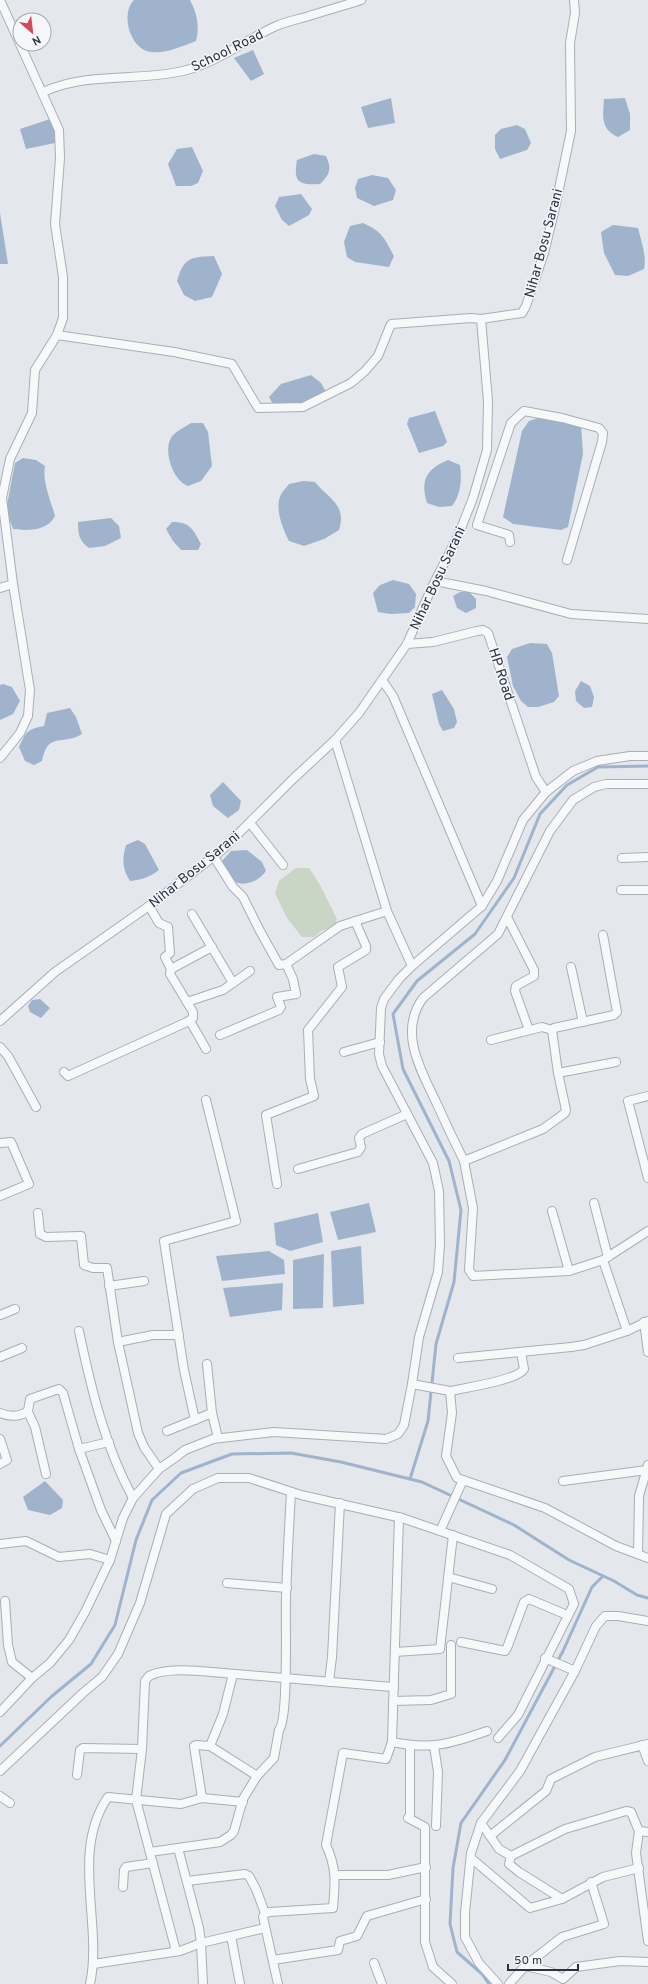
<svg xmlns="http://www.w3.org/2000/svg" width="648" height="1984" font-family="Overpass,sans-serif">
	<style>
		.green { fill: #c9d6c5 }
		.water { fill: #9fb4cc }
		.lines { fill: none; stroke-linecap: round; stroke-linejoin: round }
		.stream { stroke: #9fb4cc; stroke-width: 3 }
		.street-casing { stroke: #a9aeb7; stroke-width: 10 }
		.street { stroke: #f7f8fa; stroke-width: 8 }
		.labels { text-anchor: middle; stroke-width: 3; stroke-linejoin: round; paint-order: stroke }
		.street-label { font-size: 14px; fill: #2b3445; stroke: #f4f6f9 }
	</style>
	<rect width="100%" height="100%" fill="#e4e7ec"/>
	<polygon class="green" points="296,868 309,868 320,885 337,919 335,926 321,931 314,937 302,937 287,918 275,893 279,881"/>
	<g class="water">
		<path d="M134,0H190C197,13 200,27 196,41C183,46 165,54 151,52C130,50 120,13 134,0Z"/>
		<polygon points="253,50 264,74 251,81 234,58"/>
		<polygon points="391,98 395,123 368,128 361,107"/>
		<path d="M625,98L630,114V130L618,137C600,129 603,116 604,99Z"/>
		<polygon points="50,119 55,131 55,143 26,149 20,129"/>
		<polygon points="517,125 525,129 531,143 527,150 500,159 495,149 495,135 501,129"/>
		<polygon points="192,147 203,171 198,183 191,186 176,186 168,164 177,149"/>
		<path d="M314,154L326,156C332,169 330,174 320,184C299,185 293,183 297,160Z"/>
		<polygon points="372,175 388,178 396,190 393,200 374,206 357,198 355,188 358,179"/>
		<polygon points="301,194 312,209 309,215 289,226 282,220 275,206 279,197"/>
		<polygon points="0,213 8,264 0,264"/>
		<path d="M363,223C383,232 384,238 394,256L389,267L355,262L347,257L344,242L350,226Z"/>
		<path d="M613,225L638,228C641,241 647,256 644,269L628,276L615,275L604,253L601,232Z"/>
		<path d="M214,256L222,274L212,297L195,301L184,295L177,281C184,257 191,257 214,256Z"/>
		<polygon points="311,375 321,383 326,392 298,405 273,404 269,397 281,384"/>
		<polygon points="435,411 447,442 443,446 419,453 407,424 409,418"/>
		<polygon points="541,417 581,424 583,454 568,527 561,530 513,524 503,517 522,431 529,421"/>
		<path d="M191,423H203L208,432L212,466L201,481L188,486C173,481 163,451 171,438C174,432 185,427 191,423Z"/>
		<path d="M23,458L36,460L45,466C42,482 51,501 55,516C48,531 27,531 13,529L6,510L15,463Z"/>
		<path d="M448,460L460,465C462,480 461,494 452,506L439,507L427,503C420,481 426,469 448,460Z"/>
		<path d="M303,481L315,482C329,499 347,505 339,530L324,539L304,546L289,541C283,529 275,510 280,497C281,493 286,488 289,484Z"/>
		<path d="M111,518L119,526L121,538L105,546L89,548C79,541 78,534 78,522Z"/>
		<path d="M172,522C190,522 193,529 201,544L198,550H181L173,541L166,529Z"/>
		<polygon points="393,580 409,584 416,594 415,607 409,613 390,614 378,612 373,593 380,585"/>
		<polygon points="460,592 469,592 476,599 476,608 466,613 457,608 453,596"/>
		<polygon points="530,643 547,644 552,653 559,696 554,702 538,707 528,707 521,701 513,686 507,657 512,649"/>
		<polygon points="581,681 590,686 594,697 592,707 584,708 576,701 575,691"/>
		<polygon points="3,684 12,687 20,701 13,714 0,720 0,685"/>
		<polygon points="442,690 454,709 457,722 454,728 443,731 439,724 432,694"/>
		<path d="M70,708L76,717L82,734C62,746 48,731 42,761L34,765L25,761L19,747C26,732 27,729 44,726L47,713Z"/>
		<polygon points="223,782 241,801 239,810 228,818 213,806 210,795"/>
		<path d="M138,840L145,844L159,870C150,877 141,880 130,881C122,869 122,859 126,845Z"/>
		<path d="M247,850L262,862L266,871C257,884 237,890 226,874C224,870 223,865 222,861L231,851Z"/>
		<polygon points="40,999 50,1008 41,1018 30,1012 28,1006 32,1000"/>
		<polygon points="369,1203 376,1232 338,1240 330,1212"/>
		<polygon points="318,1213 323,1242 290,1251 276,1245 274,1223"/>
		<polygon points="361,1246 364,1304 333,1307 331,1251"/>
		<polygon points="269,1251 284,1260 285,1274 222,1281 216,1256"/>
		<polygon points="324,1254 323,1308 293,1309 293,1260"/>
		<polygon points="283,1283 282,1310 230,1317 223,1288"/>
		<polygon points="45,1481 63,1500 62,1508 50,1515 28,1510 23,1497"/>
	</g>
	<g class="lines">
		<g class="stream">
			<polyline points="410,1479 428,1421 436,1344 454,1282 461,1210 449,1161 403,1069 393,1014 417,981 475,934 514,878 540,814 567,785 598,767 648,766"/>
			<polyline points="0,1746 52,1696 91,1664 115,1625 136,1540 152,1500 181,1473 232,1454 291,1453 341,1462 422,1482 514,1525 569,1560 614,1581 637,1595 648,1598"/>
			<polyline points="489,1984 482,1974 457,1952 450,1924 453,1868 461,1823 505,1760 563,1651 592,1587 603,1576"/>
		</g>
		<g class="street-casing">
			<g id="street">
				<polyline points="0,0 59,130 60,158 55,224 63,277 63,318 57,335 35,370 32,413 10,459 2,498 13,584 30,690 28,716 20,733 0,758"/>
				<path d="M43,92C90,71 136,82 183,71C216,63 244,41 274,27C284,22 295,20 306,17C324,11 343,6 361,0"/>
				<polyline points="57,335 174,352 232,364 258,408 303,407 351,383 365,371 378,356 391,324 471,318 481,319"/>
				<polyline points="510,542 509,535 477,525 511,423 524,411 562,418 599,428 603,433 602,442 567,560"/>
				<polyline points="435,581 486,591 571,614 648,619"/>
				<polyline points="0,588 13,584"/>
				<polyline points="407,644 433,642 477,631 483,630 488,633 536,777 546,792"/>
				<polyline points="382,680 393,696 482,906"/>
				<polyline points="335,740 387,911 412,966"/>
				<polyline points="250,823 283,865"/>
				<polyline points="214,857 233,887 243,897 260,931 279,965 286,964 340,926 387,911"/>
				<polyline points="622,858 648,857"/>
				<polyline points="621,890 648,890"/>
				<polyline points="192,914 233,983"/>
				<polyline points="507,917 534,970 534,976 516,986 515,991 529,1030"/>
				<polyline points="603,935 617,1012 614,1015 554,1028 552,1030 558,1073 566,1110 565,1113 543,1129 464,1161 473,1208 469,1270 473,1276 569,1271 603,1260 648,1231"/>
				<polyline points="571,967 583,1022"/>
				<polyline points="171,969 212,947"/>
				<polyline points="187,1002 223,990 250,971"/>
				<polyline points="0,1021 55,972 149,906 222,850 293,779 335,740 359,713 407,644 432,587 458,536 473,498 487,450 488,401 481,319 522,313 526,306 544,253 555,208 571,131 570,43 575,13 574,0"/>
				<polyline points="190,1021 206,1049"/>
				<polyline points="220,1035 279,1010 281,1007 277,997 296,994 293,979 286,964"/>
				<polyline points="491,1040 542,1027 552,1030"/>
				<polyline points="0,1047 8,1056 36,1107"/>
				<polyline points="344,1052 380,1042"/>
				<polyline points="64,1072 68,1076 187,1022 193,1018 193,1012 170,974 171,969 165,957 170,953 168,927 159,923 149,906"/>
				<polyline points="558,1073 616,1062"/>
				<polyline points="648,1096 628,1101 648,1178"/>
				<polyline points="0,1143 11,1142 29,1184 0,1196"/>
				<path d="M464,1161C454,1141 445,1122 436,1102C421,1070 398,1032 423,998L498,934L550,831L573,800L594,787L606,784H648"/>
				<polyline points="298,1169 358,1152 361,1147 359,1138 362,1134 407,1114"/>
				<polyline points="277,1184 266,1115 314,1096 310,1079 308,1030 342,987 338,967 366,950 366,946 355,921"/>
				<polyline points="594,1203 608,1257"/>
				<polyline points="552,1211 569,1271"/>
				<polyline points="38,1213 40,1234 46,1237 81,1236 84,1265 93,1268 107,1268 118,1342 138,1433 144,1447 159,1469"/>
				<polyline points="603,1260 627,1331 648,1321"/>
				<polyline points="109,1286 144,1281"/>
				<polyline points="0,1315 15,1309"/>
				<polyline points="644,1322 648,1352"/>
				<path d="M79,1331C91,1388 105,1447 133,1498"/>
				<polyline points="118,1342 153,1335 179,1335"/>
				<polyline points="0,1357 22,1348"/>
				<polyline points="458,1358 571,1347 584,1345 627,1331"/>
				<polyline points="207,1364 212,1413"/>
				<polyline points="412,1384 419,1337 438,1272 440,1244 439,1191 433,1163 382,1066 379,1054 381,1008 384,999 399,979 412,966 482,906 497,881 523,820 546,792 573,771 597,761 630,756 648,756"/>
				<path d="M450,1391C464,1388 518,1380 524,1369L521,1352"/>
				<polyline points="28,1412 35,1427 46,1474"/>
				<path d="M0,1413C9,1417 20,1417 28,1411L30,1399L59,1389L63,1393L79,1449L109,1442"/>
				<polyline points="195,1420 184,1370 164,1241 236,1221 206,1100"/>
				<polyline points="167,1431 212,1413 218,1438"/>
				<polyline points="0,1439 7,1460 0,1464"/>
				<polyline points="79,1449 101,1510 116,1541"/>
				<polyline points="563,1481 647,1470"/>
				<path d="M399,1517L392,1742C431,1750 450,1744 487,1731"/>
				<polyline points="440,1531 463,1480"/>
				<polyline points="0,1544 26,1541 59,1557 90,1554 110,1560"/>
				<polyline points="638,1554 639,1496 648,1465"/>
				<polyline points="448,1577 492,1589"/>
				<polyline points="227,1583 287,1588"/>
				<polyline points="5,1601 8,1645 12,1662 32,1678"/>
				<polyline points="461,1642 505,1651 507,1648 524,1602 529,1599 567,1615"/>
				<polyline points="395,1652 440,1649 453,1535"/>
				<polyline points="545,1658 575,1671"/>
				<polyline points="233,1674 223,1714 210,1746 257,1776"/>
				<polyline points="329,1682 332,1657 340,1503"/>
				<polyline points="393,1701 431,1700 451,1694 451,1645"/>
				<polyline points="0,1712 32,1678 50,1663 69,1640 85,1612 110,1560 123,1518 133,1498 159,1469 176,1457 185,1450 213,1439 274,1432 386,1439 398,1434 404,1425 412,1384 450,1391 452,1413 446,1456 457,1478 545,1508 616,1546 648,1558"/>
				<polyline points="410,1745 410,1815 408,1818 425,1827 425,1942 433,1967 452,1984"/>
				<polyline points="642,1745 648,1761"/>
				<polyline points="434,1746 438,1772 436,1826"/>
				<polyline points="0,1771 84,1692 102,1677 109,1667 118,1654 140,1603 166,1514 193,1489 218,1478 249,1478 301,1495 402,1518 510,1555 569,1589 574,1604 518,1715 498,1738"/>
				<polyline points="77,1775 80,1750 83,1748 142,1749"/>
				<polyline points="0,1796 10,1803"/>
				<polyline points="202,1798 194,1746 196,1745 210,1746"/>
				<polyline points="481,1823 499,1849 511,1856 509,1864 519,1872 562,1899 603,1877 639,1868"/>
				<polyline points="639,1831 648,1832"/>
				<polyline points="490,1836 546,1791 551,1779 595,1757 648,1744"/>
				<polyline points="178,1848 199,1928 201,1943 265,1928"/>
				<path d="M150,1852L220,1842L231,1835L234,1831L243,1799L257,1776L274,1758L279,1730C289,1718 285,1621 286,1599C287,1563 289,1528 291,1492"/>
				<polyline points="511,1856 565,1829 626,1811 631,1812 639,1831 636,1853 648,1941"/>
				<polyline points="471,1858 530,1908 562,1899"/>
				<polyline points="336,1875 388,1875 426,1867"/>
				<polyline points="187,1881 245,1874 249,1876 256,1889 265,1913"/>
				<polyline points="123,1887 124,1870 126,1867 153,1863"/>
				<polyline points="231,1936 240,1984"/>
				<path d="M176,1951L136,1800L142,1749L145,1681L149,1676C169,1665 213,1673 236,1674C288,1678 341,1683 394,1687"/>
				<polyline points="273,1960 338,1950 340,1941 357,1936 367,1916 426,1899"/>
				<polyline points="374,1963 382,1984"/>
				<polyline points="93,1964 180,1951 201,1943 203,1984"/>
				<polyline points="525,1966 551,1972 563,1979 576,1967 620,1961 648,1962"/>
				<path d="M90,1984C103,1924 70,1852 108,1797L181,1804L202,1798L243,1802"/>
				<path d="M278,1984L263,1917L265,1913L270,1912L333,1908C335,1884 337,1868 326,1845L343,1753L386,1759L392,1742"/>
				<polyline points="498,1984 479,1963 465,1937 465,1913 471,1853 481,1823 520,1771 575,1671 596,1626 605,1616 618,1616 648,1621"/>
				<polyline points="509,1984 525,1966 562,1937 604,1924 591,1882"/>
			</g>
		</g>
		<use href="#street" class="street"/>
	</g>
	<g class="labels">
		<g class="street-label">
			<text transform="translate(227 50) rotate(-26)" y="5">School Road</text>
			<text transform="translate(543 243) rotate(-75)" y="5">Nihar Bosu Sarani</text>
			<text transform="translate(437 578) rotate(-65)" y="5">Nihar Bosu Sarani</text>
			<text transform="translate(502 674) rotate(72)" y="5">HP Road</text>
			<text transform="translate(194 869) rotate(-39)" y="5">Nihar Bosu Sarani</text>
		</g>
	</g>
	<g transform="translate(32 32) rotate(152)"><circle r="19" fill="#f4f6f9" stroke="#a4a8b1"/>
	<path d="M0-3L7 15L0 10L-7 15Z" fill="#d1495b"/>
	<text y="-6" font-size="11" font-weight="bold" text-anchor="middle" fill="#2b3445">N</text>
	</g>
	<path d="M508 1964v6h70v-6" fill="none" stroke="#2b3445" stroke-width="2"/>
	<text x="514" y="1964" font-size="12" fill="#2b3445" stroke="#f4f6f9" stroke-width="3" paint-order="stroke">50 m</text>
</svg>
